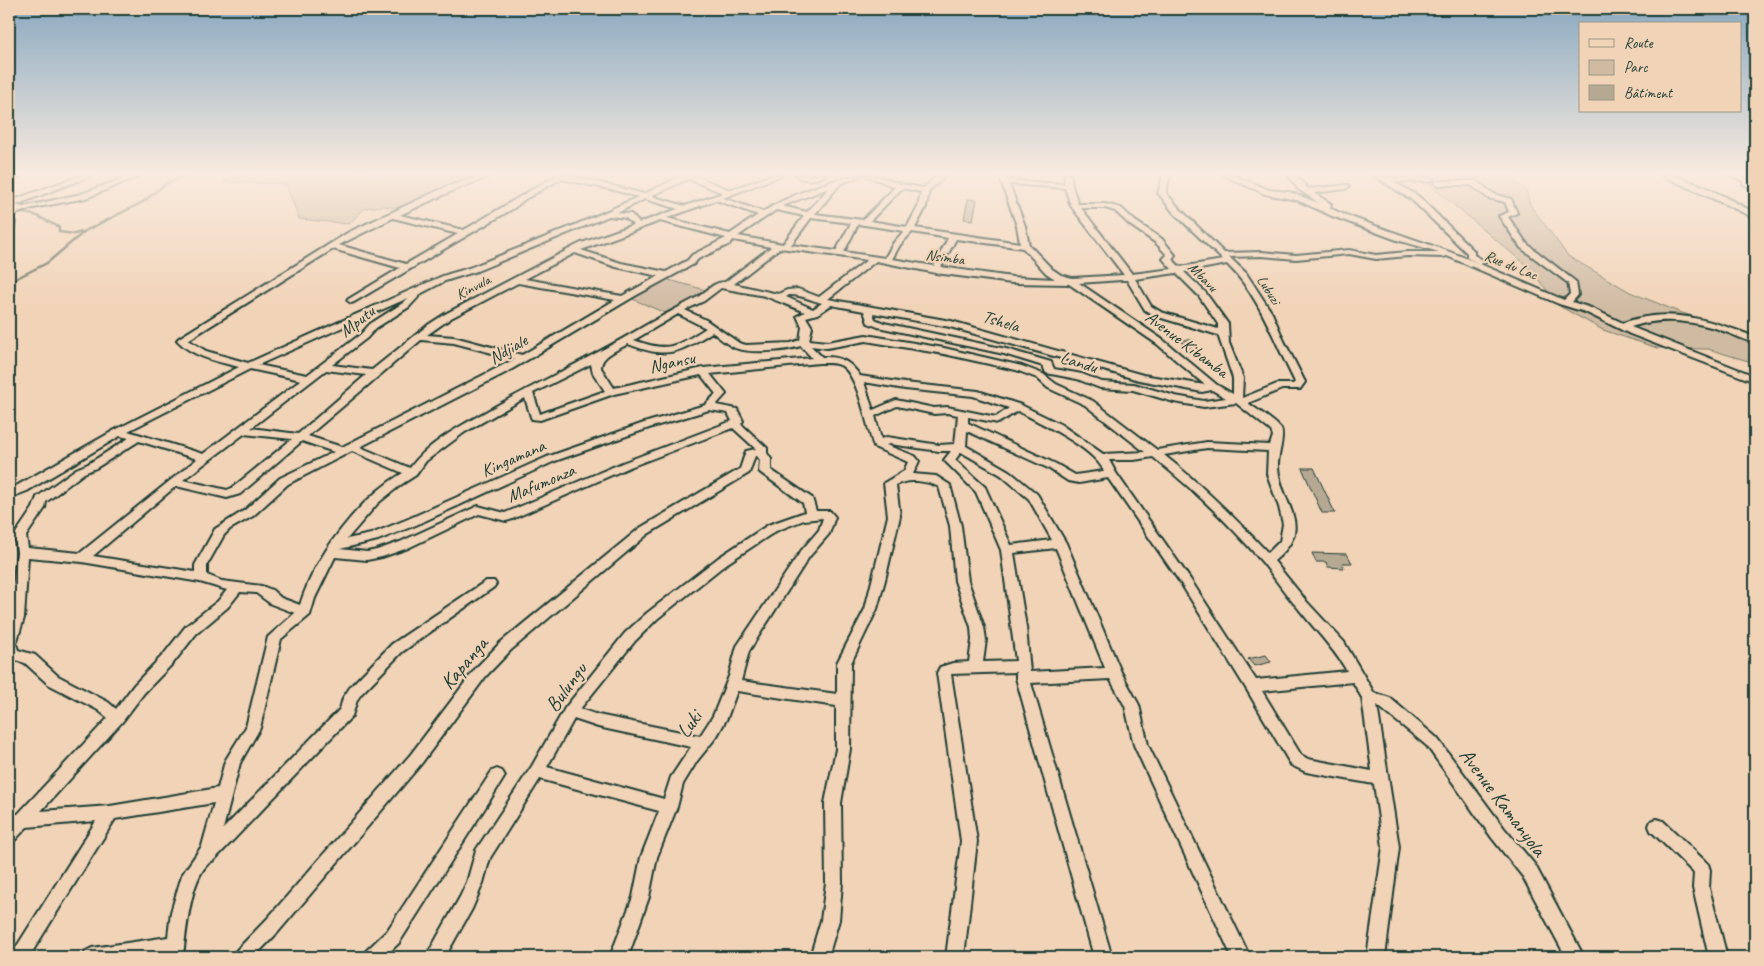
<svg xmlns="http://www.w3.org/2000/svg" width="1764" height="966" font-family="Caveat,sans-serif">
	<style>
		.green { fill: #cfbaa2; stroke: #777c6b }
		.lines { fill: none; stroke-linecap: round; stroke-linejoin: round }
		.stream { stroke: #6b7463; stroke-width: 2.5 }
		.building { fill: #b6a993; stroke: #1f3d34 }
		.minor-casing { stroke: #1f3d34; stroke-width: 4 }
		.minor { fill: #f1d3b7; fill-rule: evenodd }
		.labels { text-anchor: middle; stroke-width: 4.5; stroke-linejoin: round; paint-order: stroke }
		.far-street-label { font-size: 15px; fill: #1f3d34; stroke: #f1d3b7 }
		.street-label { font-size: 18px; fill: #1f3d34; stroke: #f1d3b7 }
		.near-street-label { font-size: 21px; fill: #1f3d34; stroke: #f1d3b7 }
	</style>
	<rect width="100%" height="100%" fill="#f1d3b7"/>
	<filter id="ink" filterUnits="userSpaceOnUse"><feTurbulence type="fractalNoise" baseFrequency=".02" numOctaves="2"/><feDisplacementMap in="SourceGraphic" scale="10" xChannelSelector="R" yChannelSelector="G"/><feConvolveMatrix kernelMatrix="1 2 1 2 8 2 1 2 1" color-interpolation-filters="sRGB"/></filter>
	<g filter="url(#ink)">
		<g class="green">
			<polygon points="237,175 481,175 446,189 405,209 383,206 365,208 349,224 299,219 286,184 223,182"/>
			<polygon points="1418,175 1504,175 1526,190 1530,205 1568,256 1630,292 1679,312 1755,335 1755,363 1708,349 1657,348 1603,330 1561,307 1526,265"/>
			<polygon points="669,277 669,280 706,290 678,308 665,313 630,298"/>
		</g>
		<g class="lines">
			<g class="stream">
				<polyline points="9,211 35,215 59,227 59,232 74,234 82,232"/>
				<polyline points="9,282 47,263 85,231 143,202 164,185 185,175"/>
			</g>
		</g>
		<g class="building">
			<polygon points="968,199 977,200 973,220 964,219"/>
			<polygon points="1181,340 1193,340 1200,351 1187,352"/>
			<polygon points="1302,468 1314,468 1335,513 1322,513"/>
			<polygon points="1312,553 1347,554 1352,563 1342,563 1344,568 1328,567 1326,562 1316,562"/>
			<polygon points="1266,655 1271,662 1254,666 1248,659"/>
		</g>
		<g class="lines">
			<g class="minor-casing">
				<g id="minor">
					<polygon points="14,175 24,175 9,181 9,177"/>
					<path d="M83,175H93L16,205L23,207L81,194L132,175H142L86,198L33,208L9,216V212L15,209L9,207V202C33,192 58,184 83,175Z"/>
					<path d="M483,175H493L452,191L400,215L464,230C495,212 525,193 556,176V175H568L644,194L684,175H693L730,190L773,175H782L723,198L763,212C781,199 841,175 862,175L840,184L815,214L863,220L895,187L865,175H874L901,184L923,188L939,175H946L929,191L926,207L915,228L1020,243L1017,226L999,175H1005L1007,180L1064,184L1065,175H1071L1072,186L1078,204H1105L1121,208L1135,221L1162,239L1175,255L1172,259L1180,267L1223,260L1174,213L1158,193L1163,175H1170L1166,193L1180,209L1224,253L1262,252L1296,255L1349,250L1376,255L1407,252H1439L1397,240L1332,216L1297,200L1265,194L1223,175H1233L1269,190L1289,192L1319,203L1298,189L1288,175H1296L1308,189L1348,185L1349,187L1345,189L1314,193L1331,204L1330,208L1338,212C1384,230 1432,244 1478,263L1467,258V253L1412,200L1373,175H1382L1387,178L1429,177L1433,179L1432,181L1394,182L1418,196L1474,251V255L1486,262L1480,264L1564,300L1570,294L1568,283L1521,248L1499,216L1509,212L1505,202L1488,198L1471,185H1438L1434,183L1438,181H1476L1494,194L1511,199L1517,213L1508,217L1527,244L1576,282L1578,295L1572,302L1591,308L1623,323C1669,306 1710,320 1755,337V343C1741,339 1728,332 1715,328C1685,320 1660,317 1631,327L1755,376V382L1630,334L1585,312L1559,304L1447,256L1443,257L1407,256L1376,259L1349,254L1296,259L1262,256L1229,257L1246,273L1272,313L1284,341L1305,382L1300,389H1282L1248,403C1257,410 1275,421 1281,429C1285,437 1277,457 1278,467C1280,505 1317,526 1274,561L1307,602L1344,642L1374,693L1390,698L1437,738L1504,828L1535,865L1584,957H1566L1523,877L1492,838L1427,746L1377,705L1399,847L1385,957H1367L1383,847L1374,784L1306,772L1291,765L1247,690L1182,585L1108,478L1079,483L1068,481L1048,468L967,431L966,446L1009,471L1037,494L1066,543L1121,672L1139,705L1148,745L1250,957H1232L1134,745L1125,706L1110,679L1031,683L1112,957H1094L1016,678V672L951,674L977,841L964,957H946L961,841L937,673L940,667L953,663L969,662L972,640L971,627L955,581L950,526L939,487C927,481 908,478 896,485L900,516L885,580L877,609L851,663L850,749L841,803L842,883L839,920L828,957H810L821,920L826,883L825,803L836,749V706L737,691L727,718L717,736L697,761L683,784L677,807L657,857L649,897L628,957H610L633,897L641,857L659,811L540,779L490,858L483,883L472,909L445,957H426L460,897L467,882L476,850L532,766L565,708L625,633L647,613L718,558L768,525L805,512L803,503L761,473L759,471L760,460L757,456H755L749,473L648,534L511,650L486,676L421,764L279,931L254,957H233L236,951L267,919L411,754L476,668L501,642L640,528L740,469L746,451L756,449L733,428L630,467L510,520L506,521L479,514L408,548L382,557L367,560L335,557L315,598L310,615L281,639L260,728L240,763L223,829L340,709L343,698L351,686L392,644L486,581H494L496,584L494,587L402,652L361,694L357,700L352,716L214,860C190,870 186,935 183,957H165V955L151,957H83L86,951L92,948L168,937L171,912L182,875L202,846L214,803L115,819L29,957H10L96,821L27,827L15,840L9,842V816L18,814L108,718L98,710L48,684L25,663L9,658V623L17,552L14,536L33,508L37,497L76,469L88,464L129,438L120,436L27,491L9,498V490L115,430L239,367C219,362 192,357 177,340L179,338L349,232L446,187ZM561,179L614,190L638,197C585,222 529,244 474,266C462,271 449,273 438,278C375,306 311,334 248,363L206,351L188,340L333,249L400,268L347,300L351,303L354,302L514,208L525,199ZM688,179L723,193L685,206L651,196ZM1009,184L1065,188L1071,206L1124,275L1072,278L1061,275L1052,269L1029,245L1025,226ZM829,188L807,212L782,206ZM902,188L921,192L918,207L907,227L870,221ZM645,199L678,209L639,223L631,214L617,213ZM716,200L758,215L730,234L667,218ZM1081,208H1105L1115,211L1130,225L1156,243L1167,255L1163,259L1172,269L1132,274ZM776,210L804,216L783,244L738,236ZM609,216L626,218L633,225L579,244L445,314L428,325L372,370L332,365L367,338L376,328L409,307L422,293L445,281L477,271ZM393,218L458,234L406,264L339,245ZM811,218L851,223L836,251L791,245ZM660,221L726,238L692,255L688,260L666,272L621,263L581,250ZM858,224L904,231L894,242L885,258L844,252ZM912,232L948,238L934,266L892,259L900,245ZM956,239L1023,248L1046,273L1055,279L1012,277L941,267ZM733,240L771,247L725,282C712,282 706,293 696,298C676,309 656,319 636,331C588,359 537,383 489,410C461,426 429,442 410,468L360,447L507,372L635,296L694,264L698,259L730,244ZM780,248L867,260L819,297L798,289L787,290L778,294L734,284ZM575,253L616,267L659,276L622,296L525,279ZM876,261L936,273L1012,283L1069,284L1157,344L1205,385L1143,375L951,321L828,299ZM1227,264C1260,296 1274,341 1295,382L1293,384H1277L1242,398L1243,378L1229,343L1228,324L1205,292L1184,272ZM1176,273L1199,296L1218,324V329L1161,312L1151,306L1135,279ZM1121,280H1127L1145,310L1155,316L1218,335L1233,378V394L1217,385L1163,340L1079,283ZM518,283L615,300L522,355L454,337L427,335L451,318ZM721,288L765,296L805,312L797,316L802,327L800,340L791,343L746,345L739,343L706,320L685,310L704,301ZM789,295C799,294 811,300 822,303L813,309L786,297ZM408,298L403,303L370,324L361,334L307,375L258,365ZM831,305L864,311L868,323L878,327L1004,354L1043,366L1046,373L1077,379L1100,388L1133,390L1174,402L1204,407L1236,403L1271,431L1273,436L1270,445L1207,442L1157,450L1093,401L1056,384L1043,374L1022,366L944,348L866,335L827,342L809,340L812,327L806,317L818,314ZM873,313L950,327L1139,380L1202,392L1212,390L1226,398L1204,401L1175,396L1134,384L1102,382L1082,374L1054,369L1051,362L1006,349L884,323L875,319ZM678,314L706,328C676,347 669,353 634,340ZM712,332C719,337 726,344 735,348C750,354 785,351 801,346L812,358L703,368L614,388L601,368C601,355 618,350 628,344C667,359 677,354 712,332ZM421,340L454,343L515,359L342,447L308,436ZM866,341L944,354L1016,370L1037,378L1048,388L1085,405L1145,452L1103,454L1060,424L1021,405L978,391L905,383L860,376C850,361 840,356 822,357L811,346L827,348ZM819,363C827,363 835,362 842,366C859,377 867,428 874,447L908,462L904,471L884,483L888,516L865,609L837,663V694L741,681L749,651L809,557L829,534L835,517L830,511H816L812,498L771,470V459L767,453V448L741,424L743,421L737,409L716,405L726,394L710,374ZM591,364L593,373L605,391L540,414L533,393ZM250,369L301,380L203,454L128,431ZM326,370L366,375L298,434L251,428ZM701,375L716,394L705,405L644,423L547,457L408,519L371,534L347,539L378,503L402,484L416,475L426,461L465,432L525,398L531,417L532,419L540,420L614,394ZM864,382L905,389L973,396L1009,408L996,417L947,407L934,408L896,400L873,410ZM897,406L934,414L947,413L958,415L955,444L939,445L887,437L881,439L875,416ZM709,410L728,413L732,421L622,463L505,513L478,506L400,542L377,550L367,552L340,549L378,540L416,525L555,461L652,427ZM1018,411C1041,423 1094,448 1104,471L1075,475L1056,464L968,423V417L998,423ZM244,434L292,439L232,488L227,490L183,480ZM139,441L197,459L80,553L28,548L26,536L45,508L46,502L84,473L96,468ZM302,441L334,452L280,478L245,510L215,529L195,565V572L93,556L176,486L227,498L240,494ZM889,444L939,451H951L944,460L976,492L1001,550L1016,661L983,662L986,640L984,627L968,581L961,526L950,485L936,476L913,474L919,461L915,456L886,445ZM1207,448L1268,451L1267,474L1279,507L1283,524L1280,541L1268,553C1235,518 1202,485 1164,455ZM352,451L403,473C358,499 315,556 300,605L281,598L272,590L262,586L222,581L207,575V565L224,535L230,529L253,516L288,484ZM961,452L1001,475L1029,499L1052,540L1011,545L985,487L955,460ZM1153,457C1193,489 1230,524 1263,563C1275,578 1285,594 1298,608C1316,631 1332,646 1347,671L1256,680L1190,579L1116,473L1109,460H1134ZM823,518L819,530L801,551L737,646L729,676L713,716L700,736L598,715L580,709L635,641L657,619L726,564L776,531L804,520ZM1056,548L1105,668L1030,672L1026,627L1014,553ZM28,557L82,562L200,582L227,590L218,601L186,626L164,654L134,685L116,709L108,702L58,676L35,655L18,650L16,644L24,618ZM240,592L256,593L271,604L295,613L268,637L246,727L225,761L218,788L110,806L41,811L122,722L144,693L174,662L196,634L228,607ZM1353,682L1362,698L1372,771L1308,759L1301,755L1262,691ZM574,719L598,727L691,747L671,777L664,799L547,767Z"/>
					<path d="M795,175H825C817,180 803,182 795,175Z"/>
					<path d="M1661,175C1687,174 1732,201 1755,213V218Z"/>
					<polygon points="1728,175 1738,175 1746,178 1748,175 1755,175 1750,182 1755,185 1755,190 1743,184 1743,181"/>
					<polygon points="9,219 15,222 13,231 9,233"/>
					<polygon points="497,769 502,771 505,776 502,781 399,943 384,957 363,957 366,951 387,931 492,771"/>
					<polygon points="1657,819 1663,821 1708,864 1710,870 1709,888 1727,957 1709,957 1693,888 1694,873 1651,831 1649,826 1651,821"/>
				</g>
			</g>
			<use href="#minor" class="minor"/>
		</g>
	</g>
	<linearGradient id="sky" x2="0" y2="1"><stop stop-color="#8aa9c0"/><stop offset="0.56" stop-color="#f9ebdf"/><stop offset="1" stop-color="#f9ebdf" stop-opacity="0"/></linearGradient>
	<rect width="1764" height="310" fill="url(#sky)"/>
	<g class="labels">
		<g class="far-street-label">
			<text transform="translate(945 257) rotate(8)" y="5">Nsimba</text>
			<text transform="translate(1511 265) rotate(22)" y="5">Rue du Lac</text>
			<text transform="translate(1203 277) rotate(45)" y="5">Mbavu</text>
			<text transform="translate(473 287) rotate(-28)" y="5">Kinvula</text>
			<text transform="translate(1269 290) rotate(58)" y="5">Lubuzi</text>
		</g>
		<g class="street-label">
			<text transform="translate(357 321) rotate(-38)" y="6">Mputu</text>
			<text transform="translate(1001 321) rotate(17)" y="6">Tshela</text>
			<text transform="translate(1187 344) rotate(37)" y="6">Avenue Kibamba</text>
			<text transform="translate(508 349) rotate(-30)" y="6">Ndjiale</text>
			<text transform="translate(672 362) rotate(-12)" y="6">Ngansu</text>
			<text transform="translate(1079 362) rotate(17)" y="6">Landu</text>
			<text transform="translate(513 458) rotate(-24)" y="6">Kingamana</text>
			<text transform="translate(541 483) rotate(-23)" y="6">Mafumonza</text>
		</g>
		<g class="near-street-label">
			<text transform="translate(464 663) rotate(-50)" y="7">Kapanga</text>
			<text transform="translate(566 687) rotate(-54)" y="7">Bulungu</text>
			<text transform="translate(689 724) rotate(-55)" y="7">Luki</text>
			<text transform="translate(1503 802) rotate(53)" y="7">Avenue Kamanyola</text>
		</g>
	</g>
	<rect width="1764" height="966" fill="none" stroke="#f1d3b7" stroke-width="30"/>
	<rect x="15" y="15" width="1734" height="936" fill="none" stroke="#1f3d34" stroke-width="2" filter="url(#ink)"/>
	<rect x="1579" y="22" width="162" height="90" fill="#f1d3b7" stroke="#9d9783"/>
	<rect x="1589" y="39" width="25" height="8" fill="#f1d3b7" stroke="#9d9783"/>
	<text x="1624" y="48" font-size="15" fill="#1f3d34">Route</text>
	<rect x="1589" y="60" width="25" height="15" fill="#cfbaa2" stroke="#9d9783"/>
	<text x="1624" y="72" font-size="15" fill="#1f3d34">Parc</text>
	<rect x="1589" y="85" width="25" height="15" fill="#b6a993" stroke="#9d9783"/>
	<text x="1624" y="98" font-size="15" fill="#1f3d34">Bâtiment</text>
</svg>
